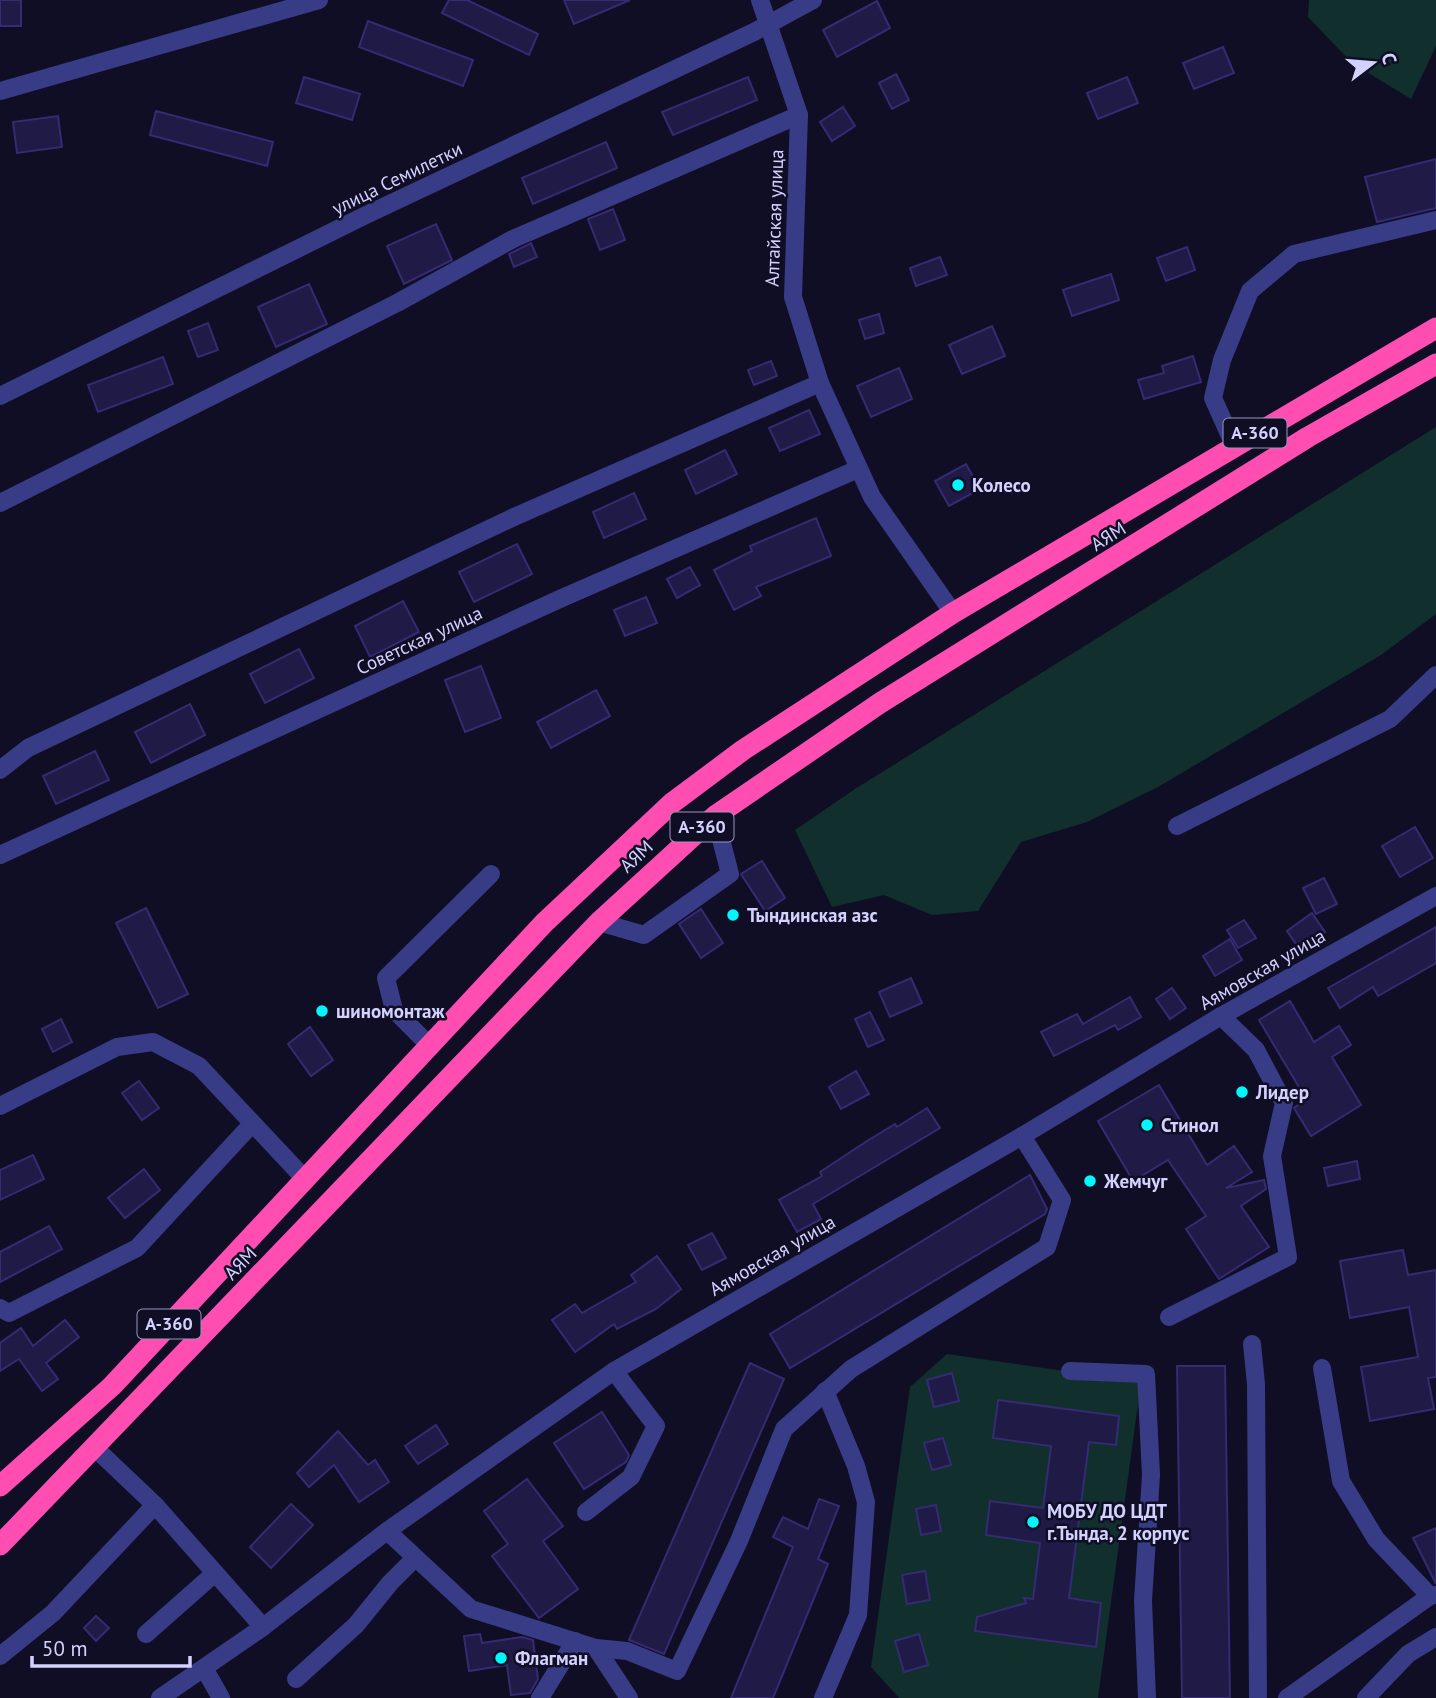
<svg xmlns="http://www.w3.org/2000/svg" width="1436" height="1698" font-family="'PT Sans',sans-serif">
	<style>
		.green { fill: #112f2c }
		.building { fill: #1f1a46; stroke: #342b73; stroke-width: 2 }
		.lines { fill: none; stroke-linecap: round; stroke-linejoin: round }
		.minor { stroke: #383b85; stroke-width: 18 }
		.highway { stroke: #ff4db1; stroke-width: 21 }
		.poi-dot { fill: #00f8fd; stroke: #100e25; stroke-width: 2.5 }
		.labels { text-anchor: middle; stroke-width: 5; stroke-linejoin: round; paint-order: stroke }
		.shield { fill: #100e25; stroke: #9897be; stroke-width: 2 }
		.shield-label { font-size: 18px; font-weight: bold; fill: #d3d2ff }
		.street-label { font-size: 19px; fill: #d3d2ff; stroke: #100e25 }
		.poi-label { font-size: 19px; font-weight: bold; fill: #d3d2ff; stroke: #100e25; text-anchor: start }
	</style>
	<rect width="100%" height="100%" fill="#100e25"/>
	<g class="green">
		<polygon points="1309,0 1436,0 1436,46 1411,99 1352,63 1308,17"/>
		<polygon points="1436,427 1436,614 1381,655 1158,787 1087,822 1021,842 978,911 932,915 884,895 832,907 795,830 855,789"/>
		<polygon points="947,1354 1141,1382 1098,1698 899,1698 871,1667 910,1387"/>
	</g>
	<g class="building">
		<rect x="0" y="0" width="21" height="26"/>
		<polygon points="449,0 467,0 538,34 529,55 442,13"/>
		<polygon points="564,0 630,0 574,24"/>
		<polygon points="877,1 890,28 837,57 823,30"/>
		<polygon points="368,21 473,60 463,86 359,47"/>
		<polygon points="1223,47 1234,73 1194,89 1183,63"/>
		<polygon points="896,74 909,100 892,109 879,83"/>
		<polygon points="304,77 360,94 352,120 296,103"/>
		<polygon points="748,77 757,100 673,135 662,112"/>
		<polygon points="1127,77 1138,103 1098,119 1087,93"/>
		<polygon points="843,107 855,126 832,141 820,122"/>
		<polygon points="156,111 273,142 267,166 150,135"/>
		<polygon points="58,116 62,147 17,153 13,122"/>
		<polygon points="606,142 617,168 533,204 522,178"/>
		<polygon points="1436,159 1436,208 1377,222 1365,177"/>
		<polygon points="613,209 625,240 600,250 588,219"/>
		<polygon points="436,224 452,260 404,284 387,246"/>
		<polygon points="531,243 537,257 514,267 509,254"/>
		<polygon points="1187,247 1195,270 1166,281 1157,258"/>
		<polygon points="940,257 947,275 916,286 910,268"/>
		<polygon points="1111,274 1119,300 1072,316 1063,290"/>
		<polygon points="309,284 327,324 276,347 258,307"/>
		<polygon points="879,314 884,333 865,339 859,320"/>
		<polygon points="208,323 218,350 198,357 188,331"/>
		<polygon points="992,326 1005,356 962,374 949,345"/>
		<polygon points="1193,356 1201,382 1144,399 1138,380 1164,373 1162,366"/>
		<polygon points="163,357 173,384 98,412 88,385"/>
		<polygon points="771,361 777,376 754,385 748,370"/>
		<polygon points="899,368 912,399 871,417 857,386"/>
		<polygon points="809,410 820,434 780,451 769,428"/>
		<polygon points="725,450 737,474 696,494 685,470"/>
		<polygon points="966,464 980,489 949,506 935,481"/>
		<polygon points="634,493 646,519 604,538 593,512"/>
		<polygon points="816,518 831,556 756,587 761,596 734,610 714,570 752,551 750,546"/>
		<polygon points="517,544 532,574 474,602 459,572"/>
		<polygon points="690,567 700,585 677,598 667,579"/>
		<polygon points="646,597 657,623 625,636 614,610"/>
		<polygon points="403,601 419,632 370,657 355,626"/>
		<polygon points="299,649 314,678 265,703 250,674"/>
		<polygon points="481,666 501,718 465,732 445,680"/>
		<polygon points="596,690 610,716 551,748 537,722"/>
		<polygon points="190,704 205,735 151,763 135,732"/>
		<polygon points="95,751 109,780 56,804 43,776"/>
		<polygon points="1415,827 1433,858 1400,877 1382,846"/>
		<polygon points="762,861 785,898 765,911 741,874"/>
		<polygon points="1324,878 1337,904 1316,914 1303,888"/>
		<polygon points="146,908 188,994 158,1008 116,923"/>
		<polygon points="701,909 723,943 701,958 679,924"/>
		<polygon points="1312,913 1325,932 1300,950 1287,931"/>
		<polygon points="1244,920 1256,938 1238,948 1227,930"/>
		<polygon points="1436,927 1436,963 1378,996 1373,987 1340,1008 1328,988"/>
		<polygon points="1230,939 1242,960 1215,976 1203,956"/>
		<polygon points="911,978 922,1003 890,1017 879,992"/>
		<polygon points="1172,988 1186,1008 1170,1019 1156,999"/>
		<polygon points="1130,997 1141,1017 1118,1030 1115,1025 1054,1056 1041,1032 1077,1014 1083,1024"/>
		<polygon points="1290,1001 1314,1042 1339,1026 1351,1045 1332,1057 1361,1105 1311,1136 1294,1108 1306,1099 1259,1020"/>
		<polygon points="870,1012 884,1040 868,1047 855,1019"/>
		<polygon points="61,1019 72,1042 53,1052 42,1029"/>
		<polygon points="310,1027 333,1060 311,1076 288,1044"/>
		<polygon points="856,1071 869,1094 841,1109 829,1087"/>
		<polygon points="139,1081 159,1108 142,1120 122,1093"/>
		<polygon points="1159,1085 1207,1165 1234,1146 1252,1172 1226,1188 1264,1180 1266,1189 1241,1206 1269,1247 1219,1279 1186,1229 1206,1216 1168,1160 1133,1181 1098,1121"/>
		<polygon points="927,1108 940,1128 813,1204 821,1219 797,1232 779,1200 822,1176 820,1172 867,1141 895,1124 897,1127"/>
		<polygon points="33,1155 44,1179 0,1200 0,1170"/>
		<polygon points="1357,1161 1360,1179 1328,1186 1324,1168"/>
		<polygon points="144,1169 160,1190 125,1218 108,1198"/>
		<polygon points="1030,1175 1047,1209 1045,1214 790,1368 770,1334"/>
		<polygon points="49,1226 62,1249 0,1282 0,1252"/>
		<polygon points="712,1233 726,1258 702,1270 688,1245"/>
		<polygon points="1403,1250 1408,1275 1436,1270 1436,1377 1428,1378 1434,1409 1370,1421 1361,1367 1418,1357 1409,1307 1350,1318 1340,1261"/>
		<polygon points="657,1256 681,1289 656,1309 617,1329 614,1324 575,1352 552,1320 575,1304 582,1313 636,1282 631,1275"/>
		<polygon points="65,1320 79,1337 46,1363 58,1379 42,1391 19,1359 0,1371 0,1343 21,1328 33,1346"/>
		<polygon points="750,1363 784,1379 664,1654 629,1640"/>
		<polygon points="1177,1366 1225,1366 1230,1698 1182,1698"/>
		<polygon points="952,1373 959,1401 934,1407 927,1380"/>
		<polygon points="998,1400 1119,1416 1116,1445 1089,1442 1069,1598 1101,1603 1096,1647 975,1631 977,1617 1026,1603 1024,1598 1033,1599 1040,1543 986,1535 990,1501 1043,1508 1051,1446 993,1438"/>
		<polygon points="602,1412 629,1455 626,1462 584,1489 554,1443"/>
		<polygon points="436,1425 448,1444 418,1464 405,1446"/>
		<polygon points="338,1431 368,1465 375,1460 389,1482 359,1502 334,1465 309,1487 297,1473"/>
		<polygon points="943,1438 951,1465 932,1470 924,1443"/>
		<polygon points="527,1479 563,1526 543,1541 578,1589 539,1618 492,1556 508,1544 484,1511"/>
		<polygon points="819,1499 839,1506 818,1559 828,1564 773,1698 731,1698 793,1547 773,1537 783,1517 808,1529"/>
		<polygon points="291,1504 313,1525 271,1568 250,1547"/>
		<polygon points="936,1505 941,1531 921,1535 916,1509"/>
		<polygon points="1436,1528 1436,1584 1413,1538"/>
		<polygon points="925,1571 930,1600 907,1604 902,1575"/>
		<polygon points="96,1616 109,1628 96,1641 84,1628"/>
		<polygon points="480,1634 482,1643 522,1637 533,1640 538,1679 530,1693 511,1695 507,1665 469,1671 464,1636"/>
		<polygon points="919,1634 928,1665 904,1672 895,1641"/>
	</g>
	<g class="lines">
		<g class="minor">
			<polyline points="760,0 799,115 793,297 820,383 872,497 953,613"/>
			<polyline points="0,91 319,0"/>
			<polyline points="0,396 366,215 754,32 813,0"/>
			<polyline points="1234,445 1213,398 1222,360 1250,291 1294,254 1436,220"/>
			<polyline points="0,503 397,303 513,239 799,115"/>
			<polyline points="0,770 28,748 514,517 820,383"/>
			<polyline points="1177,826 1390,719 1436,675"/>
			<polyline points="0,855 562,598 858,469"/>
			<polyline points="599,922 644,935 730,874 715,816"/>
			<polyline points="429,1045 394,1010 386,978 491,874"/>
			<polyline points="0,1106 117,1047 153,1042 199,1066 304,1178"/>
			<polyline points="0,1308 9,1313 137,1248 251,1125"/>
			<polyline points="1169,1317 1288,1257 1272,1156 1284,1103 1256,1050 1221,1016"/>
			<polyline points="1252,1344 1256,1384 1258,1698"/>
			<polyline points="1322,1368 1341,1481 1376,1539 1430,1596"/>
			<polyline points="1070,1371 1146,1374 1151,1475 1143,1601 1147,1698"/>
			<polyline points="95,1448 155,1505 263,1627"/>
			<polyline points="586,1512 631,1477 656,1426 614,1371"/>
			<polyline points="387,1531 471,1609 596,1648 629,1698"/>
			<polyline points="146,1634 215,1573"/>
			<polyline points="596,1648 627,1651 677,1671 739,1541 784,1429 851,1369 1047,1247 1062,1200 1022,1136"/>
			<polyline points="0,1656 53,1613 155,1505"/>
			<polyline points="204,1668 221,1698"/>
			<polyline points="296,1679 356,1625 390,1583 415,1558"/>
			<polyline points="160,1698 263,1627 387,1531 614,1371 1022,1136 1221,1016 1436,896"/>
			<polyline points="540,1698 575,1641"/>
			<polyline points="823,1698 858,1615 866,1502 856,1466 825,1391"/>
			<polyline points="1287,1698 1430,1596 1436,1595"/>
			<polyline points="1366,1698 1408,1654 1436,1637"/>
		</g>
		<g class="highway">
			<polyline points="0,1486 112,1386 544,923 672,803 743,750 953,613 1436,328"/>
			<polyline points="0,1545 599,922 715,816 880,703 1308,437 1436,364"/>
		</g>
	</g>
	<g class="poi-dot">
		<circle cx="958" cy="485" r="7"/>
		<circle cx="733" cy="915" r="7"/>
		<circle cx="322" cy="1011" r="7"/>
		<circle cx="1242" cy="1092" r="7"/>
		<circle cx="1147" cy="1125" r="7"/>
		<circle cx="1090" cy="1181" r="7"/>
		<circle cx="1033" cy="1522" r="7"/>
		<circle cx="501" cy="1658" r="7"/>
	</g>
	<g class="labels">
		<g class="shield">
			<rect x="1223.5" y="418.5" width="63" height="29" rx="5"/>
			<rect x="670.5" y="812.5" width="63" height="29" rx="5"/>
			<rect x="137.5" y="1309.5" width="63" height="29" rx="5"/>
		</g>
		<g class="shield-label">
			<text x="1255" y="439">А-360</text>
			<text x="702" y="833">А-360</text>
			<text x="169" y="1330">А-360</text>
		</g>
		<g class="street-label">
			<text transform="translate(397 178) rotate(-26)" y="7">улица Семилетки</text>
			<text transform="translate(774 218) rotate(-88)" y="7">Алтайская улица</text>
			<text transform="translate(1108 536) rotate(-32)" y="7">АЯМ</text>
			<text transform="translate(419 640) rotate(-25)" y="7">Советская улица</text>
			<text transform="translate(636 856) rotate(-43)" y="7">АЯМ</text>
			<text transform="translate(1262 969) rotate(-30)" y="7">Аямовская улица</text>
			<text transform="translate(772 1255) rotate(-30)" y="7">Аямовская улица</text>
			<text transform="translate(240 1263) rotate(-46)" y="7">АЯМ</text>
		</g>
		<g class="poi-label">
			<text x="972" y="492">Колесо</text>
			<text x="747" y="922">Тындинская азс</text>
			<text x="336" y="1018">шиномонтаж</text>
			<text x="1256" y="1099">Лидер</text>
			<text x="1161" y="1132">Стинол</text>
			<text x="1104" y="1188">Жемчуг</text>
			<text x="1047" y="1518">МОБУ ДО ЦДТ<tspan x="1047" dy="22">г.Тында, 2 корпус</tspan></text>
			<text x="515" y="1665">Флагман</text>
		</g>
	</g>
	<g transform="translate(1373 63) rotate(74)" stroke="#100e25" stroke-width="5" paint-order="stroke">
	<path d="M0-5L12 26L0 18L-12 26Z" fill="#d3d2ff"/>
	<text y="-10" font-size="19" font-weight="bold" text-anchor="middle" fill="#d3d2ff">С</text>
	</g>
	<path d="M32 1656v10h158v-10" fill="none" stroke="#d3d2ff" stroke-width="3.5"/>
	<text x="42" y="1656" font-size="21" fill="#d3d2ff" stroke="#100e25" stroke-width="5" paint-order="stroke">50 m</text>
</svg>
